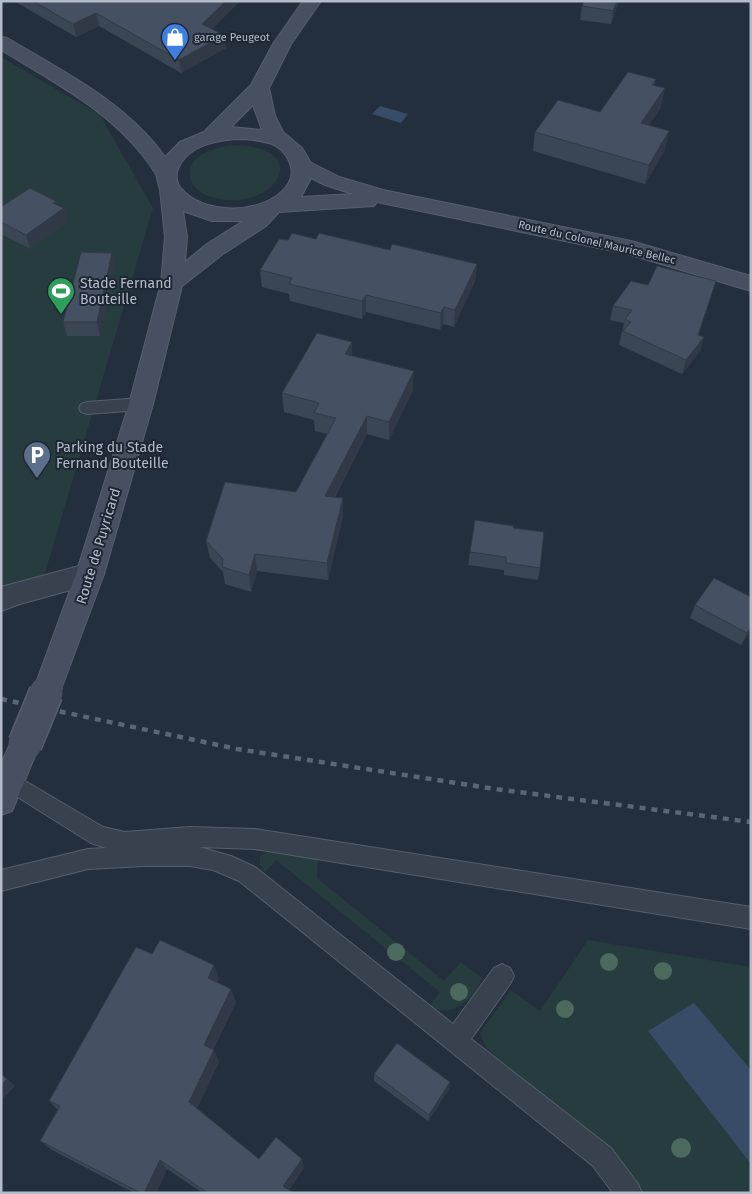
<svg xmlns="http://www.w3.org/2000/svg" width="752" height="1194" font-family="'Fira Sans',sans-serif">
	<style>
		.green { fill: #263c3f }
		.water { fill: #394c67 }
		.lines { fill: none; stroke-linecap: round; stroke-linejoin: round }
		.lane-casing { stroke: #565f6c; stroke-width: 2 }
		.street-casing { stroke: #565f6c; stroke-width: 2 }
		.secondary-casing { stroke: #565f6c; stroke-width: 2 }
		.lane { fill: #38414e; fill-rule: evenodd }
		.street { fill: #38414e; fill-rule: evenodd }
		.secondary { fill: #465061; fill-rule: evenodd }
		.rail { stroke: #5a6575; stroke-width: 4.5; stroke-dasharray: 6 6; stroke-linecap: butt }
		.secondary-bridge-far1-casing { stroke: #565f6c; stroke-width: 28; stroke-linecap: butt }
		.secondary-bridge-casing { stroke: #565f6c; stroke-width: 36; stroke-linecap: butt }
		.secondary-bridge-far1 { stroke: #465061; stroke-width: 26 }
		.secondary-bridge { stroke: #465061; stroke-width: 33 }
		.tree { fill: #4b6a5d }
		.wall { fill: #3b4654 }
		.shaded-wall { fill: #303945 }
		.building { fill: #455162; stroke: #303945 }
		.labels { text-anchor: middle; stroke-width: 4; stroke-linejoin: round; paint-order: stroke }
		.far-poi-label { font-size: 11px; fill: #b4bcc9; stroke: #1d2633; text-anchor: start }
		.far-street-label { font-size: 11px; fill: #b4bcc9; stroke: #1d2633 }
		.poi-label { font-size: 14px; fill: #b4bcc9; stroke: #1d2633; text-anchor: start }
		.street-label { font-size: 14px; fill: #b4bcc9; stroke: #1d2633 }
	</style>
	<rect width="100%" height="100%" fill="#242f3e"/>
	<g class="green">
		<polygon points="1,57 100,115 153,208 43,580 1,592"/>
		<path d="M234,145C319,147 272,218 209,196C199,193 190,185 190,174C189,153 219,147 234,145Z"/>
		<path d="M281,851L318,859L317,878L444,981L461,962L482,978C475,998 452,1020 430,1006L440,992L276,860L265,872L260,865V856L269,852Z"/>
		<polygon points="588,940 751,967 751,1193 643,1193 611,1150 486,1048 480,1033 511,990 540,1011"/>
	</g>
	<g class="water">
		<polygon points="380,106 408,114 401,123 372,114"/>
		<polygon points="694,1003 751,1070 751,1164 648,1031"/>
	</g>
	<g class="lines">
		<g class="lane-casing">
			<g id="lane">
				<polygon points="141,398 147,400 149,404 147,408 141,410 87,414 81,412 79,408 81,404 87,402"/>
				<polygon points="10,772 103,827 125,832 190,827 255,829 751,907 751,929 255,849 199,847 231,856 255,867 453,1024 494,968 502,964 510,968 514,976 510,984 471,1039 611,1148 638,1184 642,1193 613,1193 593,1166 239,881 213,870 190,866 144,866 88,869 1,891 1,870 88,849 106,848 91,843 3,788 3,774"/>
			</g>
		</g>
		<g class="street-casing">
			<polygon id="street" points="90,563 100,566 104,574 100,582 20,604 1,611 1,587"/>
		</g>
		<g class="secondary-casing">
			<g id="secondary">
				<path d="M303,1H321L291,44L269,88L275,116L283,132L302,148L311,163L339,177L383,190L631,241L751,276V291L628,254L377,202L374,206L279,212L266,226L223,254L182,286L153,404L104,574L60,692L50,695L40,692L36,683L76,574L129,404L161,283L165,237L160,189C157,183 158,176 154,171C119,116 56,83 1,50V37L7,38C63,71 127,103 165,157L180,142L204,132L251,85L273,44ZM253,105L262,130L231,127ZM244,139C253,140 266,141 274,145C289,154 298,172 286,187C264,215 202,216 180,187C176,182 176,174 178,169C188,144 221,139 244,139ZM311,178L325,185L353,194L301,197ZM183,211L212,221H243L207,244L185,262L187,237Z"/>
				<polygon points="25,731 36,735 40,744 12,811 1,815 1,764 14,735"/>
			</g>
		</g>
		<use href="#lane" class="lane"/>
		<use href="#street" class="street"/>
		<use href="#secondary" class="secondary"/>
		<polyline class="rail" points="1,699 237,749 495,789 751,822"/>
		<g class="secondary-bridge-far1-casing">
			<polyline id="secondary-bridge-far1" points="46,694 50,683"/>
		</g>
		<g class="secondary-bridge-casing">
			<polyline id="secondary-bridge" points="25,744 46,693"/>
		</g>
		<use href="#secondary-bridge-far1" class="secondary-bridge-far1"/>
		<use href="#secondary-bridge" class="secondary-bridge"/>
	</g>
	<g class="tree">
		<circle cx="396" cy="952" r="9"/>
		<circle cx="609" cy="962" r="9"/>
		<circle cx="663" cy="971" r="9"/>
		<circle cx="459" cy="992" r="9"/>
		<circle cx="565" cy="1009" r="9"/>
		<circle cx="681" cy="1148" r="10"/>
	</g>
	<g class="wall">
		<polygon points="14,1 240,1 212,29 226,48 181,73 99,26 76,37"/>
		<polygon points="584,1 619,1 611,24 580,20 582,6"/>
		<polygon points="656,79 654,85 661,107 649,125 665,150 645,184 533,151 535,132 600,112"/>
		<polygon points="56,201 57,205 64,208 67,222 30,249 1,234 1,207"/>
		<polygon points="316,239 477,264 475,281 454,327 443,324 440,330 366,312 362,319 290,301 289,294 262,287 260,270 288,240"/>
		<polygon points="112,253 115,267 100,336 67,336 63,322"/>
		<polygon points="648,285 712,295 698,335 704,337 700,351 682,374 619,345 624,323 610,320 613,306"/>
		<polygon points="352,356 413,390 389,440 367,434 335,497 343,516 328,580 257,571 251,592 225,584 223,572 210,558 206,541 296,492 327,434 315,431 314,420 284,412 282,393"/>
		<polygon points="513,528 540,568 538,580 504,575 504,570 468,565 470,552"/>
		<polygon points="695,605 751,631 741,645 690,618"/>
		<polygon points="152,954 219,978 217,983 236,1002 213,1050 219,1062 197,1108 259,1159 304,1168 289,1190 294,1193 203,1193 167,1169 156,1193 134,1193 52,1150 40,1141 58,1110 49,1101"/>
		<polygon points="374,1074 449,1089 428,1121 374,1081"/>
	</g>
	<g class="shaded-wall">
		<polygon points="226,1 240,1 204,37 202,24"/>
		<polygon points="617,1 619,1 611,24 613,11"/>
		<polygon points="96,13 99,26 76,37 73,24"/>
		<polygon points="224,35 226,48 181,73 179,60"/>
		<polygon points="665,88 661,107 637,142 641,123"/>
		<polygon points="669,131 665,150 645,184 649,165"/>
		<polygon points="56,201 59,212 64,208 67,222 30,249 26,235 53,203"/>
		<polygon points="112,253 115,267 100,336 97,322"/>
		<polygon points="477,264 475,281 454,327 455,310"/>
		<polygon points="716,281 712,295 694,349 698,335"/>
		<polygon points="366,295 366,312 362,319 362,301"/>
		<polygon points="444,307 443,324 440,330 441,313"/>
		<polygon points="704,337 700,351 682,374 686,360"/>
		<polygon points="352,342 352,360 345,354"/>
		<polygon points="414,371 413,390 389,440 389,422"/>
		<polygon points="367,416 367,434 326,513 325,496"/>
		<polygon points="343,498 343,516 328,580 327,563"/>
		<polygon points="255,554 257,571 251,592 249,575"/>
		<polygon points="751,627 751,631 741,645 747,633"/>
		<polygon points="214,965 219,978 213,992 208,978"/>
		<polygon points="231,989 236,1002 209,1057 204,1045"/>
		<polygon points="214,1050 219,1062 195,1112 189,1102"/>
		<polygon points="1,1073 15,1086 1,1101"/>
		<polygon points="450,1082 449,1089 428,1121 429,1115"/>
		<polygon points="302,1159 304,1168 287,1193 283,1186"/>
		<polygon points="160,1160 167,1169 156,1193 144,1193"/>
	</g>
	<g class="building">
		<polygon points="33,1 226,1 202,24 224,35 179,60 96,13 73,24"/>
		<polygon points="584,1 617,1 613,11 582,6"/>
		<polygon points="628,72 656,79 652,85 665,88 641,123 669,131 649,165 535,132 558,100 600,112"/>
		<polygon points="30,188 56,201 53,203 64,208 26,235 1,222 1,207"/>
		<polygon points="292,233 316,239 319,233 390,250 392,244 477,264 455,310 444,307 441,313 366,295 362,301 289,284 292,278 260,270 279,239 288,240"/>
		<polygon points="81,252 112,253 97,322 63,322"/>
		<polygon points="657,266 716,281 698,335 704,337 686,360 623,331 631,322 625,319 632,310 613,306 631,281 648,285"/>
		<polygon points="317,333 352,342 345,354 414,371 389,422 367,416 325,496 343,498 327,563 255,554 249,575 222,567 223,559 206,541 225,482 296,492 336,418 314,413 319,403 282,393"/>
		<polygon points="475,520 514,526 513,528 544,532 540,568 506,563 506,557 470,552"/>
		<polygon points="714,578 751,597 751,627 747,633 695,605"/>
		<polygon points="160,940 214,965 208,978 231,989 204,1045 214,1050 189,1102 259,1159 276,1137 302,1159 283,1186 294,1193 208,1193 160,1160 144,1193 141,1193 40,1141 60,1106 49,1101 136,947 152,954"/>
		<polygon points="397,1043 450,1082 429,1115 374,1074"/>
		<polygon points="1,1074 7,1079 1,1086"/>
	</g>
	<defs>
		<g id="shop-pin" transform="scale(1.4375)"><path d="M0 17L-7.5 6A9.5 9.5 0 1 1 7.5 6Z" fill="#3f7fe0" stroke="#1d2633"/><path d="M-5-2.5h2.3a2.7 3.5 0 0 1 5.4 0H5L5.5 6h-11ZM-1.5-2.5h3a1.5 2.3 0 0 0-3 0Z" fill="#fff"/></g>
		<g id="stadium-pin" transform="scale(1.4375)"><path d="M0 17L-7.5 6A9.5 9.5 0 1 1 7.5 6Z" fill="#2e9e5b" stroke="#1d2633"/><path d="M0-5a6.5 5 0 1 0 0 10a6.5 5 0 1 0 0-10ZM-3.5-1.8h7v3.6h-7Z" fill="#fff"/></g>
		<g id="parking-pin" transform="scale(1.4375)"><path d="M0 17L-7.5 6A9.5 9.5 0 1 1 7.5 6Z" fill="#5c6f8a" stroke="#1d2633"/><path d="M-3.5-5.5H1a3.5 3.5 0 0 1 0 7H-1V5.5H-3.5ZM-1-3.4V-.6H.8a1.4 1.4 0 0 0 0-2.8Z" fill="#fff"/></g>
	</defs>
	<g fill-rule="evenodd">
		<use href="#shop-pin" x="175" y="37"/>
		<use href="#stadium-pin" x="61" y="291"/>
		<use href="#parking-pin" x="37" y="455"/>
	</g>
	<g class="labels">
		<g class="far-poi-label">
			<text x="194" y="41">garage Peugeot</text>
		</g>
		<g class="far-street-label">
			<text transform="translate(597 242) rotate(13)" y="4">Route du Colonel Maurice Bellec</text>
		</g>
		<g class="poi-label">
			<text x="80" y="288">Stade Fernand<tspan x="80" dy="16">Bouteille</tspan></text>
			<text x="56" y="452">Parking du Stade<tspan x="56" dy="16">Fernand Bouteille</tspan></text>
		</g>
		<g class="street-label">
			<text transform="translate(98 546) rotate(-73)" y="5">Route de Puyricard</text>
		</g>
	</g>
	<rect width="752" height="1194" fill="none" stroke="#b4bcc9" stroke-width="5"/>
</svg>
